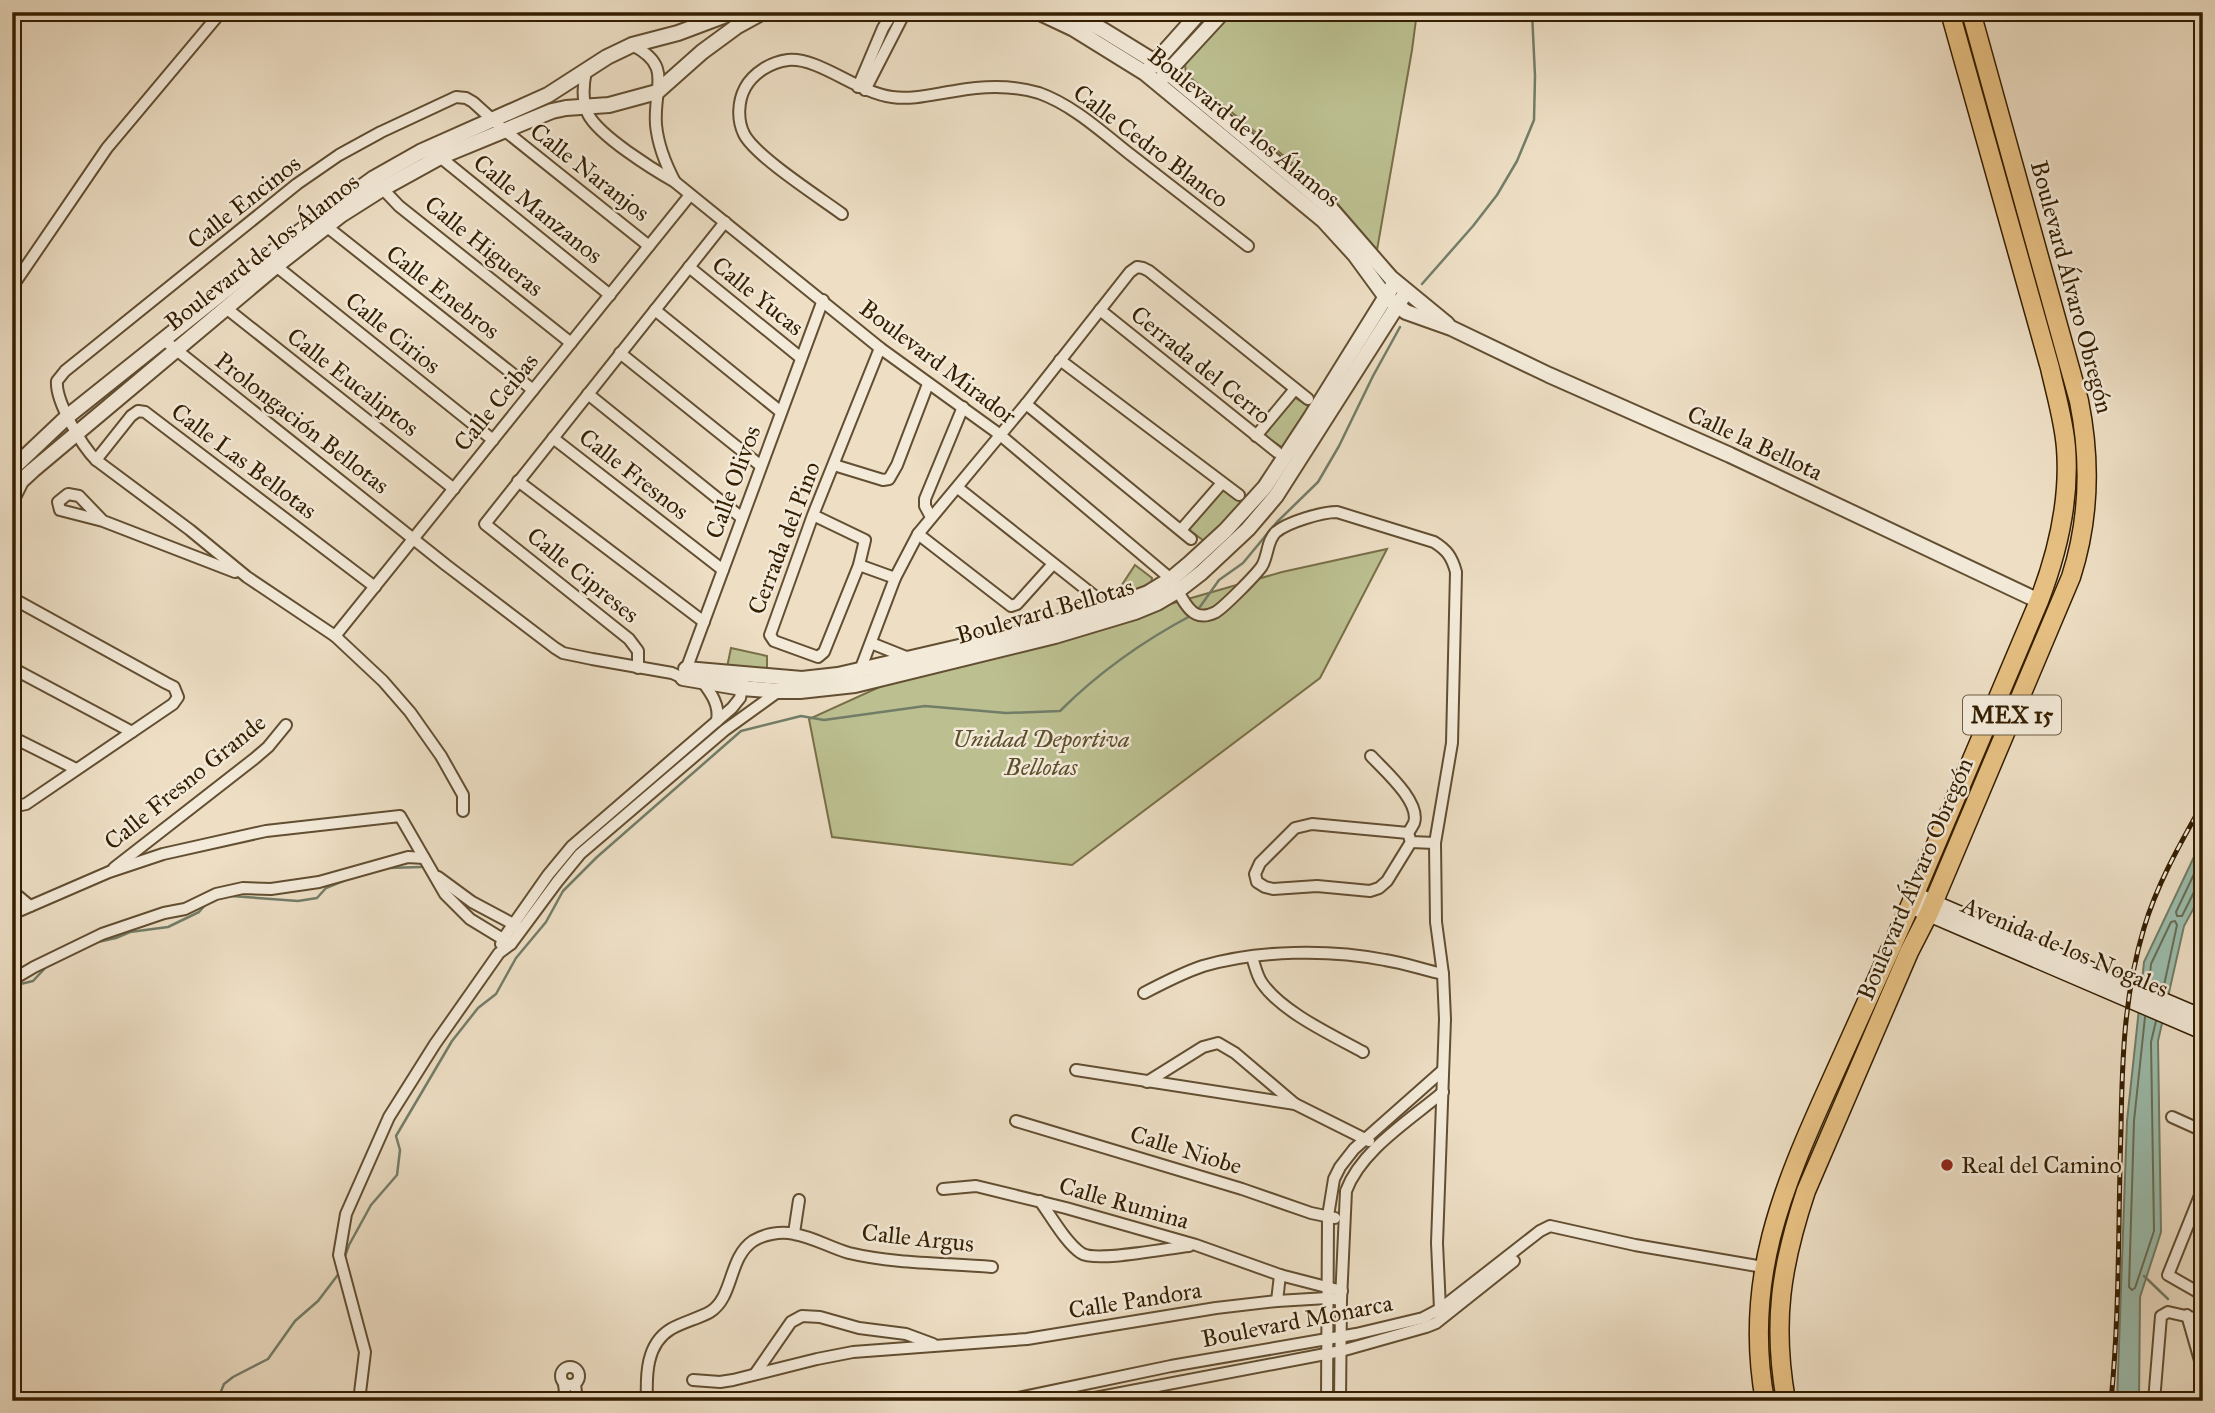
<svg xmlns="http://www.w3.org/2000/svg" width="2215" height="1413" font-family="'IM FELL Great Primer',serif">
	<style>
		.green { fill: #bcc091; stroke: #786f48; stroke-width: 2 }
		.water { fill: #9bbdad; stroke: #727d68; stroke-width: 2 }
		.lines { fill: none; stroke-linecap: round; stroke-linejoin: round }
		.shore { stroke: #686e56; stroke-width: 2 }
		.stream { stroke: #727d68; stroke-width: 2.5 }
		.minor-casing { stroke: #624e31; stroke-width: 14 }
		.tertiary-casing { stroke: #624e31; stroke-width: 18 }
		.secondary-casing { stroke: #341e00; stroke-width: 19 }
		.trunk-casing { stroke: #341e00; stroke-width: 21 }
		.minor { stroke: #f3ead9; stroke-width: 10 }
		.tertiary { stroke: #f3ead9; stroke-width: 14 }
		.secondary { stroke: #f3ead9; stroke-width: 16 }
		.trunk { stroke: #e6bf82; stroke-width: 18 }
		.rail-casing { stroke: #341e00; stroke-width: 5 }
		.rail { stroke: #f3ead9; stroke-width: 2.5; stroke-dasharray: 8; stroke-linecap: butt }
		.poi-dot { fill: #8f2418; stroke: #f3ead9; stroke-width: 2.5 }
		.labels { text-anchor: middle; stroke-width: 5; stroke-linejoin: round; paint-order: stroke }
		.shield { fill: #f3ead9; stroke: #6d5b41; stroke-width: 2 }
		.shield-label { font-size: 23px; font-weight: bold; fill: #341e00 }
		.street-label { font-size: 24px; fill: #341e00; stroke: #f3ead9 }
		.park-label { font-size: 24px; font-style: italic; fill: #5d4f2c; stroke: #f3ead9 }
		.poi-label { font-size: 24px; fill: #341e00; stroke: #f3ead9; text-anchor: start }
	</style>
	<rect width="100%" height="100%" fill="#eddec4"/>
	<filter id="stains"><feTurbulence type="fractalNoise" baseFrequency=".00286" numOctaves="4"/><feColorMatrix values="0 0 0 0 .2 0 0 0 0 .09 0 0 0 0 .02 0 0 0 .5 -.17"/></filter>
	<radialGradient id="worn" r=".72"><stop offset=".6" stop-color="#630" stop-opacity="0"/><stop offset="1" stop-color="#630" stop-opacity=".3"/></radialGradient>
	<g class="green">
		<polygon points="1231,12 1417,12 1412,50 1377,250 1328,193 1186,74 1185,64"/>
		<polygon points="1294,397 1311,408 1283,448 1264,435"/>
		<polygon points="1225,485 1245,502 1204,541 1188,529"/>
		<polygon points="1387,549 1320,678 1072,865 832,837 809,719 906,675 1055,637 1282,572"/>
		<polygon points="1135,565 1152,578 1151,585 1114,597"/>
		<polygon points="731,648 767,656 767,670 727,667"/>
	</g>
	<polygon class="water" points="2203,838 2203,891 2184,926 2158,1041 2161,1232 2140,1297 2139,1401 2117,1401 2127,1121 2144,962"/>
	<g class="lines">
		<g class="shore">
			<polyline points="2203,855 2176,912 2177,916 2182,916 2194,892 2203,889"/>
			<polyline points="2149,985 2151,964 2171,922 2175,921 2177,925 2163,990"/>
			<polyline points="2145,1017 2134,1121 2129,1287 2132,1290 2135,1288 2154,1231 2151,1042 2156,1021"/>
		</g>
		<g class="stream">
			<polyline points="1422,284 1473,226 1497,195 1517,161 1534,120 1535,76 1532,12"/>
			<polyline points="1197,611 1219,580 1243,563 1277,522 1318,482 1339,446 1373,376 1400,327"/>
			<polyline points="388,868 421,867"/>
			<polyline points="231,896 298,901 317,898 326,888 348,879"/>
			<polyline points="93,943 116,938 130,932 168,927 199,912 206,904"/>
			<polyline points="12,986 33,981 47,966"/>
			<path d="M344,1259L349,1245L371,1205L397,1175L400,1150L396,1136L452,1041L478,1008L496,994L516,958L546,922L563,891L597,857L741,731L801,716L824,720L925,706L1006,713L1060,711C1099,672 1143,641 1192,615"/>
			<polyline points="2144,1276 2168,1299"/>
			<polyline points="2199,1311 2203,1312"/>
			<polyline points="217,1401 224,1384 233,1377 268,1359 295,1321 318,1301 340,1272"/>
		</g>
		<g class="minor-casing">
			<g id="minor">
				<path d="M632,45C674,66 653,87 656,125C658,145 666,165 675,182"/>
				<path d="M586,71C583,85 582,101 588,114C599,136 654,170 675,182L880,348L999,434L1171,579C1178,589 1185,609 1196,614C1202,617 1210,615 1216,612C1225,606 1256,575 1262,566C1268,556 1267,540 1276,532C1288,522 1322,512 1337,512L1434,542C1447,550 1452,557 1456,572L1452,743L1435,843L1436,922L1443,974L1445,1019L1437,1243L1440,1309"/>
				<polyline points="858,87 883,28 893,12"/>
				<polyline points="865,90 905,12"/>
				<polyline points="440,157 610,295"/>
				<polyline points="379,185 399,206 571,343"/>
				<path d="M842,214C819,197 755,156 744,134C737,120 738,101 745,88C753,73 771,62 788,60C819,57 858,93 892,97C913,100 934,94 955,91C982,86 1012,85 1039,93C1073,105 1103,133 1131,155C1170,185 1209,216 1248,246"/>
				<polyline points="326,226 533,390"/>
				<polyline points="271,262 493,440"/>
				<polyline points="689,267 801,358"/>
				<polyline points="12,287 107,148 221,12"/>
				<polyline points="226,308 454,489"/>
				<polyline points="655,310 781,412"/>
				<polyline points="1100,310 1277,452"/>
				<polyline points="164,340 446,565 555,648 563,653 592,659 672,673 683,678 823,300"/>
				<polyline points="620,353 761,466"/>
				<polyline points="1060,360 1239,495"/>
				<polyline points="588,394 742,518"/>
				<polyline points="1026,404 1191,539"/>
				<polyline points="1256,436 1295,389"/>
				<polyline points="553,438 723,570"/>
				<polyline points="96,460 131,416 138,411 145,412 375,587"/>
				<polyline points="834,465 883,480 889,479 897,465 928,384"/>
				<polyline points="518,481 704,622"/>
				<polyline points="958,488 1097,598"/>
				<polyline points="813,515 865,540 859,565 824,652 818,657 774,641 770,635 813,515 880,348"/>
				<polyline points="931,517 925,506 925,499 963,407"/>
				<polyline points="103,521 79,496 68,494 58,502 60,510 103,521 235,572"/>
				<polyline points="1181,530 1222,483"/>
				<polyline points="918,534 1011,606 1017,604 1053,564"/>
				<polyline points="859,565 895,578"/>
				<polyline points="12,598 166,683 174,687 178,697 173,704 26,804 12,807"/>
				<polyline points="335,636 690,195"/>
				<polyline points="871,643 911,659"/>
				<polyline points="12,668 132,732"/>
				<polyline points="638,668 638,651 629,639 485,524 725,222"/>
				<polyline points="859,673 895,578 918,534 1026,404 1130,272 1137,267 1143,268 1149,271 1308,399"/>
				<path d="M702,681C711,693 720,705 717,721"/>
				<polyline points="12,737 76,769"/>
				<path d="M1371,756C1384,770 1421,802 1414,823C1412,827 1410,830 1408,833"/>
				<path d="M463,811V795L441,756L410,712L383,681L335,636L247,577L190,530L96,460C82,446 55,401 57,381L65,371L297,184L339,155L381,132L456,97L466,98L473,102L504,130L649,246"/>
				<polyline points="1408,833 1312,824 1295,828 1260,863 1255,874 1257,882 1265,887 1273,889 1317,886 1370,891 1379,888 1387,881 1411,842"/>
				<polyline points="1409,836 1411,842 1435,843"/>
				<polyline points="114,868 254,759 268,747 286,725"/>
				<polyline points="438,877 472,902 517,926"/>
				<polyline points="12,891 30,906"/>
				<polyline points="12,914 109,872 163,854 266,831 400,816 445,894 470,919 511,944"/>
				<polyline points="501,944 503,939 548,875 572,846 732,708 740,698 743,682"/>
				<path d="M1252,957C1255,966 1257,976 1262,983C1282,1012 1332,1035 1363,1052"/>
				<polyline points="12,980 34,967 102,934 164,913 185,909 216,894 243,888 271,889 319,882 408,857 424,858"/>
				<path d="M1144,993C1163,983 1182,973 1203,966C1258,950 1329,949 1385,960C1405,963 1424,970 1443,974"/>
				<polyline points="1076,1070 1295,1104 1369,1141"/>
				<polyline points="1147,1082 1203,1047 1218,1043 1235,1053 1295,1104"/>
				<polyline points="2172,1117 2203,1131"/>
				<polyline points="1016,1121 1242,1189 1311,1213 1335,1218"/>
				<polyline points="2203,1188 2168,1275 2203,1295"/>
				<polyline points="943,1189 976,1186 1066,1208 1196,1245 1280,1275 1342,1291"/>
				<path d="M1040,1201C1051,1216 1066,1243 1081,1253C1095,1263 1168,1248 1189,1246"/>
				<polyline points="794,1233 799,1200"/>
				<polyline points="1277,1301 1280,1275"/>
				<polyline points="2187,1315 2203,1371"/>
				<circle cx="570" cy="1376" r="9"/>
				<polyline points="755,1374 791,1322 802,1316 820,1317 859,1328 906,1334 933,1344"/>
				<polyline points="693,1380 720,1382 733,1380 817,1359 853,1352 1027,1339 1216,1308 1277,1301 1327,1298 1341,1300"/>
				<polyline points="564,1384 566,1401"/>
				<polyline points="575,1384 577,1401"/>
				<polyline points="359,1401 365,1352 339,1255 346,1214 389,1117 435,1044 499,953 511,944 557,882 580,854 725,730 779,691"/>
				<path d="M647,1401C646,1375 646,1344 671,1329C683,1322 697,1319 710,1312C734,1297 728,1258 753,1241C764,1234 781,1231 794,1234C813,1237 831,1248 849,1253C895,1264 945,1263 992,1267"/>
				<polyline points="1004,1401 1171,1366 1356,1334 1423,1318 1440,1309 1540,1231 1550,1226 1635,1245 1763,1267"/>
				<polyline points="1079,1401 1341,1351 1426,1327 1436,1323 1514,1261"/>
				<polyline points="1327,1401 1328,1216 1334,1179 1340,1167 1354,1149 1442,1071"/>
				<path d="M1340,1401L1341,1300L1346,1191C1361,1150 1410,1120 1443,1092"/>
				<polyline points="2154,1401 2161,1316 2168,1312 2203,1320"/>
			</g>
		</g>
		<g class="tertiary-casing">
			<g id="tertiary">
				<polyline points="1038,12 1074,29 1145,73 1323,220 1355,255 1385,296 1406,312 1451,328 1549,375 1730,455 2039,601"/>
				<polyline points="1069,12 1103,30 1155,62 1317,197 1331,209 1391,278 1447,324"/>
				<polyline points="1150,68 1200,12"/>
				<polyline points="1163,77 1223,12"/>
				<polyline points="12,469 68,416 287,241 374,178 420,152 548,95 607,57 632,45 678,33 734,12"/>
				<polyline points="12,499 21,481 33,470 276,266 341,215 382,189 440,157 552,111 566,108 609,105 657,92 702,52 736,27 763,12"/>
				<polyline points="686,669 802,679 838,675 1015,634 1107,608 1148,593 1171,579 1189,564 1225,531 1265,487 1311,417 1395,282"/>
				<polyline points="683,678 742,688 779,691 800,691 855,685 1055,636 1135,612 1157,603 1179,590 1201,573 1248,529 1276,496 1406,292"/>
			</g>
		</g>
		<g class="secondary-casing">
			<g id="secondary">
				<polyline points="1914,895 2203,1018"/>
				<polyline points="1910,905 2203,1031"/>
			</g>
		</g>
		<g class="trunk-casing">
			<g id="trunk">
				<path d="M1765,1401C1743,1280 1782,1189 1831,1081C1857,1023 1883,966 1909,908C1953,806 1995,703 2039,601C2057,554 2070,499 2066,448C2064,421 2056,395 2050,368L1950,12"/>
				<path d="M1786,1401C1772,1322 1781,1266 1806,1191L1909,952L1929,913L2071,577C2090,518 2091,461 2079,401L1971,12"/>
			</g>
		</g>
		<use href="#minor" class="minor"/>
		<use href="#tertiary" class="tertiary"/>
		<use href="#secondary" class="secondary"/>
		<use href="#trunk" class="trunk"/>
		<g class="rail-casing">
			<path id="rail" d="M2111,1401C2120,1311 2118,1219 2121,1129C2122,1061 2124,994 2144,928C2157,884 2180,844 2203,803"/>
		</g>
		<use href="#rail" class="rail"/>
	</g>
	<circle class="poi-dot" cx="1947" cy="1165" r="7"/>
	<g class="labels">
		<rect class="shield" x="1963" y="695.5" width="98" height="39" rx="5"/>
		<g class="shield-label">
			<text x="2012" y="723">MEX 15</text>
		</g>
		<g class="street-label">
			<text transform="translate(1244 127) rotate(39)" y="8">Boulevard de los Álamos</text>
			<text transform="translate(1151 146) rotate(37)" y="8">Calle Cedro Blanco</text>
			<text transform="translate(590 172) rotate(38)" y="8">Calle Naranjos</text>
			<text transform="translate(244 202) rotate(-38)" y="8">Calle Encinos</text>
			<text transform="translate(538 209) rotate(39)" y="8">Calle Manzanos</text>
			<text transform="translate(484 246) rotate(39)" y="8">Calle Higueras</text>
			<text transform="translate(262 252) rotate(-38)" y="8">Boulevard de los Álamos</text>
			<text transform="translate(2072 287) rotate(75)" y="8">Boulevard Álvaro Obregón</text>
			<text transform="translate(443 292) rotate(38)" y="8">Calle Enebros</text>
			<text transform="translate(758 296) rotate(39)" y="8">Calle Yucas</text>
			<text transform="translate(393 333) rotate(39)" y="8">Calle Cirios</text>
			<text transform="translate(938 362) rotate(37)" y="8">Boulevard Mirador</text>
			<text transform="translate(1201 365) rotate(39)" y="8">Cerrada del Cerro</text>
			<text transform="translate(353 382) rotate(38)" y="8">Calle Eucaliptos</text>
			<text transform="translate(496 402) rotate(-51)" y="8">Calle Ceibas</text>
			<text transform="translate(302 423) rotate(38)" y="8">Prolongación Bellotas</text>
			<text transform="translate(1755 443) rotate(25)" y="8">Calle la Bellota</text>
			<text transform="translate(244 461) rotate(37)" y="8">Calle Las Bellotas</text>
			<text transform="translate(634 474) rotate(38)" y="8">Calle Fresnos</text>
			<text transform="translate(733 482) rotate(-70)" y="8">Calle Olivos</text>
			<text transform="translate(784 538) rotate(-69)" y="8">Cerrada del Pino</text>
			<text transform="translate(583 575) rotate(39)" y="8">Calle Cipreses</text>
			<text transform="translate(1045 611) rotate(-16)" y="8">Boulevard Bellotas</text>
			<text transform="translate(185 782) rotate(-39)" y="8">Calle Fresno Grande</text>
			<text transform="translate(1915 879) rotate(-67)" y="8">Boulevard Álvaro Obregón</text>
			<text transform="translate(2065 947) rotate(23)" y="8">Avenida de los Nogales</text>
			<text transform="translate(1186 1150) rotate(17)" y="8">Calle Niobe</text>
			<text transform="translate(1124 1203) rotate(16)" y="8">Calle Rumina</text>
			<text transform="translate(918 1238) rotate(6)" y="8">Calle Argus</text>
			<text transform="translate(1135 1300) rotate(-9)" y="8">Calle Pandora</text>
			<text transform="translate(1297 1321) rotate(-11)" y="8">Boulevard Monarca</text>
		</g>
		<g class="park-label">
			<text x="1041" y="747">Unidad Deportiva<tspan x="1041" dy="28">Bellotas</tspan></text>
		</g>
		<g class="poi-label">
			<text x="1961" y="1173">Real del Camino</text>
		</g>
	</g>
	<rect width="2215" height="1413" fill="none" stroke="#eddec4" stroke-width="42"/>
	<rect x="14" y="14" width="2187" height="1385" fill="none" stroke="#341e00" stroke-width="3.5"/>
	<rect x="21" y="21" width="2173" height="1371" fill="none" stroke="#341e00" stroke-width="2"/>
	<rect width="100%" height="100%" filter="url(#stains)"/>
	<rect width="100%" height="100%" fill="url(#worn)"/>
</svg>
